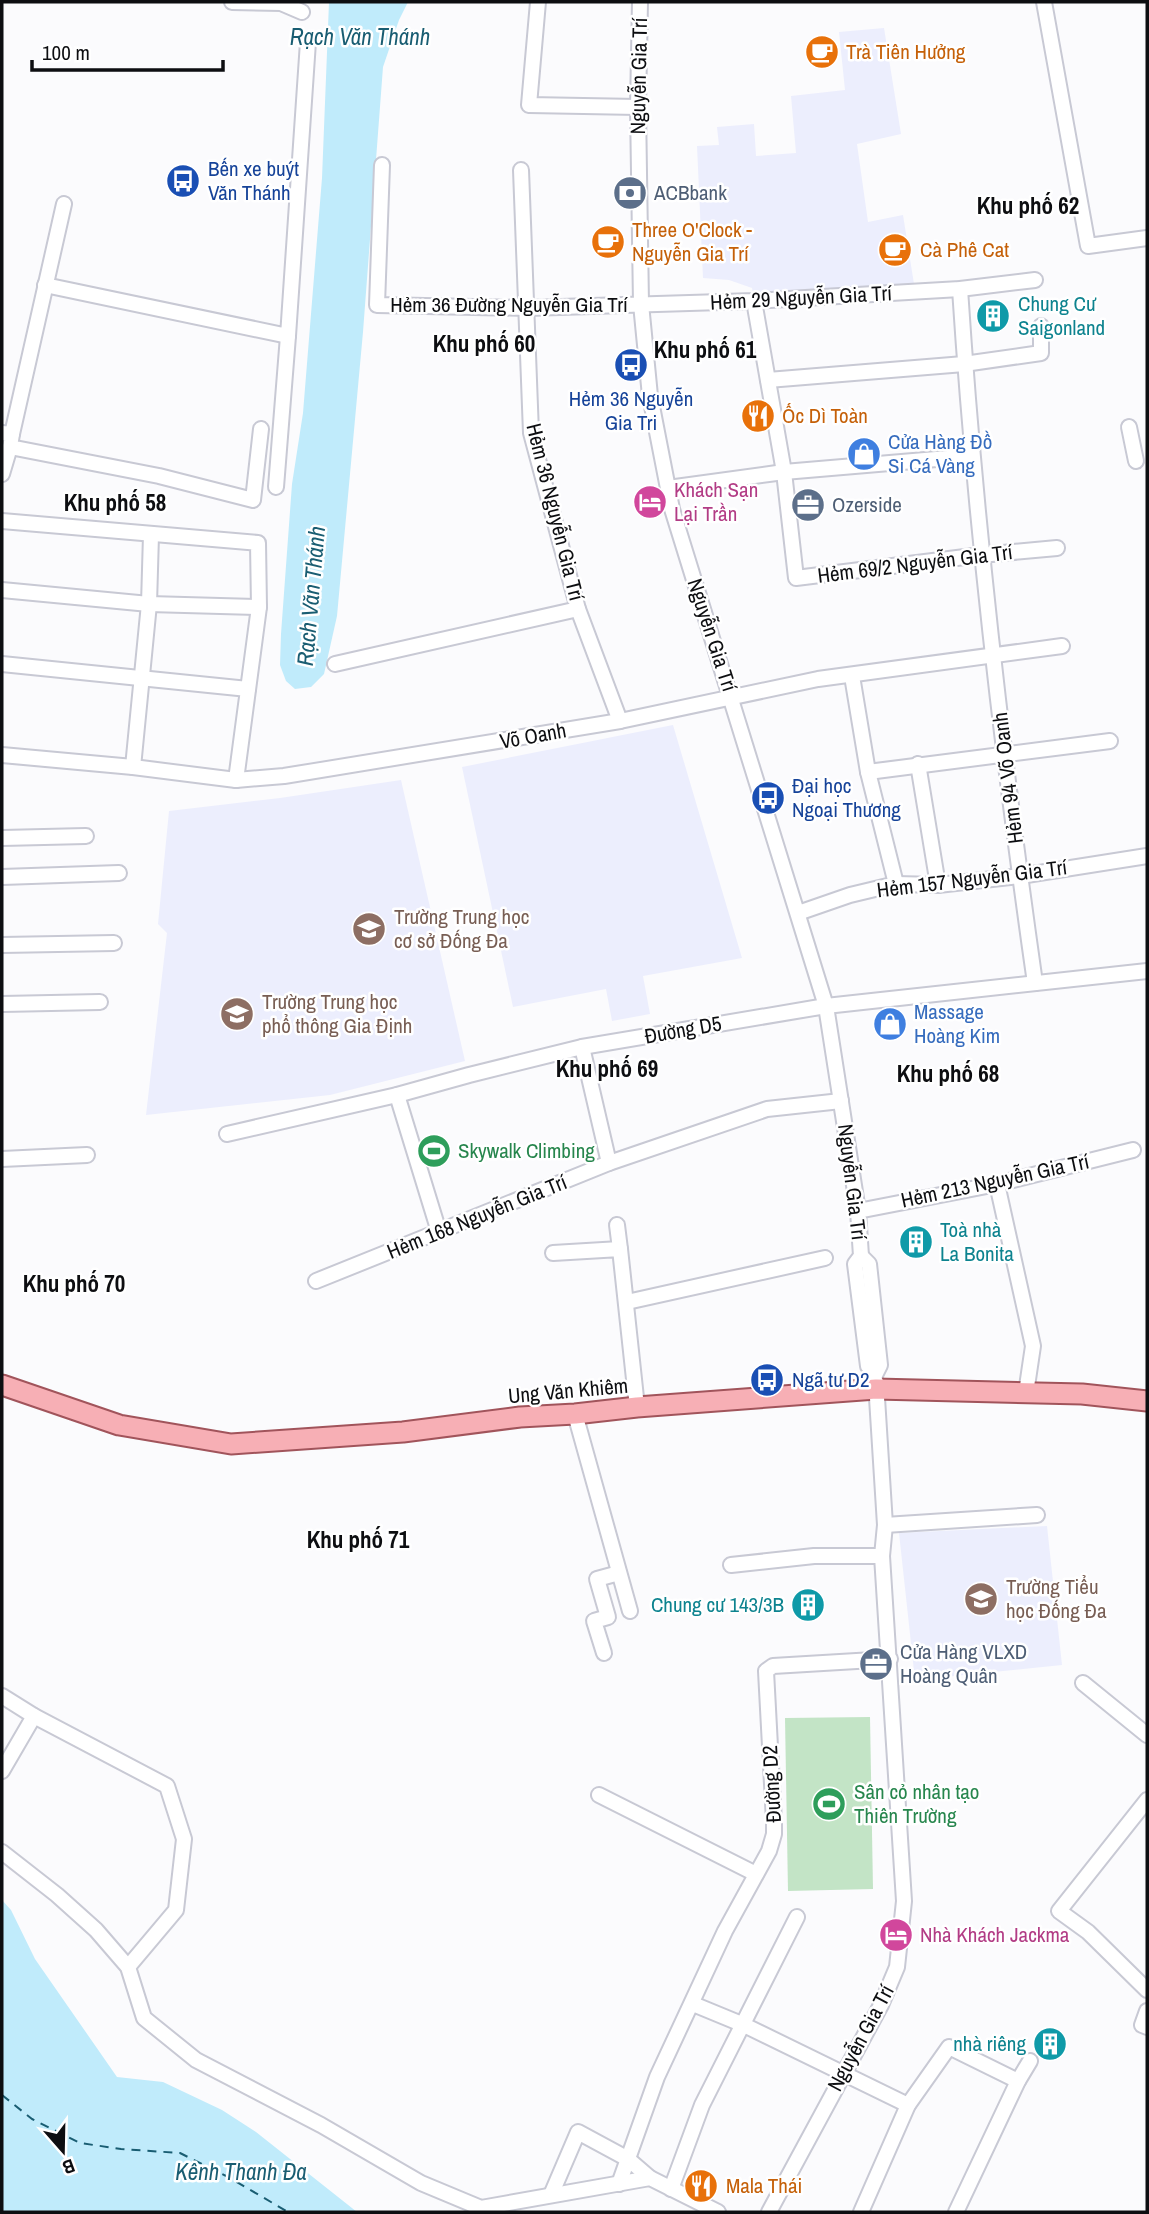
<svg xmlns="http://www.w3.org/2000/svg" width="1149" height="2214" font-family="'Archivo Narrow',sans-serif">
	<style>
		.built { fill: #eceefd }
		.green { fill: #c3e4c6 }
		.water { fill: #c0ebfb }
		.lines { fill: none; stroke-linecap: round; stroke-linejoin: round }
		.ferry { stroke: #195d72; stroke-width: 2; stroke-dasharray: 9 7; stroke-linecap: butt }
		.minor-casing { stroke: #c8c9d4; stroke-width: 18 }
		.major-casing { stroke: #a1545b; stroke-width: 23 }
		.minor { stroke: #fff; stroke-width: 14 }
		.major { stroke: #f7afb5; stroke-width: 19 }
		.labels { text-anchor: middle; stroke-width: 5; stroke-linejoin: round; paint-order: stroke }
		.food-label { font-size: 21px; fill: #c56008; stroke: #fff; text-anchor: start }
		.street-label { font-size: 21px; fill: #0d0e11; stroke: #fff }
		.transit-label { font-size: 21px; fill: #164399; stroke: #fff; text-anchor: start }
		.service-label { font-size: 21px; fill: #4e5e75; stroke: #fff; text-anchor: start }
		.culture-label { font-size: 21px; fill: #0d838f; stroke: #fff; text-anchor: start }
		.shop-label { font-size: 21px; fill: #366cbe; stroke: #fff; text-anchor: start }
		.hotel-label { font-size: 21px; fill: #b23c85; stroke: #fff; text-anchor: start }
		.education-label { font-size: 21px; fill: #785e54; stroke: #fff; text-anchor: start }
		.leisure-label { font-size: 21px; fill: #27864d; stroke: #fff; text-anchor: start }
		.water-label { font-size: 23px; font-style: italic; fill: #195d72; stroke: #fff }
		.neighbourhood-label { font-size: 23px; font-weight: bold; fill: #0d0e11; stroke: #fff }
	</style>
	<rect width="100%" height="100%" fill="#fbfbfd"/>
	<g class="built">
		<polygon points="884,28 901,134 857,144 868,222 903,215 914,284 842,291 753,293 752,288 729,280 703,278 697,146 719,145 717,127 754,124 756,156 796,153 791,96 845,90 839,32"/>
		<polygon points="673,725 742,958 643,976 650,1014 612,1021 606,989 513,1007 462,767"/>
		<polygon points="401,780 465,1061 330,1095 146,1115 167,933 158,924 169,811 280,798"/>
		<polygon points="1047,1526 1062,1665 915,1680 899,1533"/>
	</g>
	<polygon class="green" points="870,1717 873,1889 788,1891 785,1718"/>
	<g class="water">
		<polygon points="329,2 408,2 399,20 383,67 363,332 337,616 324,674 311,687 295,689 286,681 280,665 281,634 292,484 303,413 322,178"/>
		<polygon points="2,1900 11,1910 35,1959 117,2077 163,2082 222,2110 256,2132 357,2212 2,2212"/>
	</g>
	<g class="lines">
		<polyline class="ferry" points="2,2095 32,2119 80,2143 121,2149 180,2153 230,2178 288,2212"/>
		<g class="minor-casing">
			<g id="minor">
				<polyline points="232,2 281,3 302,12"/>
				<polyline points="538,2 529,105 638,107"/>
				<polyline points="640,2 638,107 641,304 650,396 672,509 826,1006 858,1211 861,1256 855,1264 868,1366 875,1375"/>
				<polyline points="1044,2 1088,246 1147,238"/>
				<polyline points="382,165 377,305 528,308 754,301 960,289 1035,280"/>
				<polyline points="521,170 531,433 578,609 620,721"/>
				<polyline points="45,285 288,336 308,42"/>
				<path d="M960,289C975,521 1002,752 1035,983"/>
				<polyline points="754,301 784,472 796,578 981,555 1057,548"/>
				<polyline points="768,380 964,364 1041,353 1041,326"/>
				<polyline points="1129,427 1136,461"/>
				<polyline points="2,433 12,434 10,447 159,476 253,500 261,429"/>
				<polyline points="12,434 64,204"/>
				<polyline points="2,474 10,447"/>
				<polyline points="276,487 288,336"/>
				<polyline points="668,488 784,472 972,456"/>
				<polyline points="2,521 258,543 259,607 236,780"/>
				<polyline points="2,590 149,604 259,607"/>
				<polyline points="2,664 248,689"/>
				<polyline points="335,664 578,609"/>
				<polyline points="852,676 868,772 896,884"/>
				<polyline points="2,755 133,767 236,780 284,776 620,721 818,679 1062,646"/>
				<polyline points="918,764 938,885"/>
				<polyline points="133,767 149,604 151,535"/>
				<polyline points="868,772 1110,741"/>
				<polyline points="2,838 86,836"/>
				<polyline points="2,877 119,873"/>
				<polyline points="798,913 850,895 896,884 938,885 1020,876 1147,856"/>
				<polyline points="2,945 114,943"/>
				<polyline points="2,1004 100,1002"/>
				<polyline points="582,1047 609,1163"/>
				<polyline points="397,1095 439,1232"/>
				<polyline points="227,1134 397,1095 469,1075 582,1047 826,1006 1147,971"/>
				<polyline points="2,1159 87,1155"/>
				<polyline points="997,1184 1033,1346 1026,1393"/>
				<polyline points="858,1211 997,1184 1133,1150"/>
				<polyline points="617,1225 620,1249"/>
				<polyline points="553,1253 620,1249 637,1407"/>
				<polyline points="861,1256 869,1264 880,1365 875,1375"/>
				<polyline points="316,1281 609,1163 767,1109 841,1101"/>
				<polyline points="627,1302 825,1258"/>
				<polyline points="575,1414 630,1611"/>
				<polyline points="885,1525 1037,1515"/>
				<polyline points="731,1565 814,1556 882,1556"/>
				<polyline points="604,1653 594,1621 608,1617 597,1579 619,1573"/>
				<polyline points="1083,1683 1147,1735"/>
				<polyline points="2,1696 34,1716 2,1771"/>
				<polyline points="34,1716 167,1786 184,1839 176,1910 128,1967"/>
				<polyline points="599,1795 756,1874"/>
				<polyline points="1147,1800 1059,1911 1088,1932 1147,1990"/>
				<polyline points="2,1852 57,1895 96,1930 128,1967 144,2018 196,2060 321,2125 421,2183 481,2208 650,2178 718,2212"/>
				<polyline points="693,2004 744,2025 908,2105"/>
				<polyline points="1147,2011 1142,2025 1147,2027"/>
				<polyline points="619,2184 657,2077 725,1931 769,1851 774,1834 774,1822 766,1671 773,1666 890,1659"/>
				<polyline points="671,2189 702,2105 797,1917"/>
				<polyline points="551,2195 578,2132 628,2159 650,2178"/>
				<polyline points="769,2212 881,2005 897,1967 904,1901 882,1556 885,1525 876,1382"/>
				<polyline points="861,2212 908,2105 949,2047 1018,2081"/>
				<polyline points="956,2212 1018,2081 1030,2061"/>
			</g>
		</g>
		<g class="major-casing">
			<polyline id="major" points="2,1385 119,1425 231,1444 403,1432 520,1417 575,1414 637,1407 876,1389 1082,1394 1147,1401"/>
		</g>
		<use href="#minor" class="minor"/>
		<use href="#major" class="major"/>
	</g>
	<defs>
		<g id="cafe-disc" transform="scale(1.75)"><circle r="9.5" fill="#e8710a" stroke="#fff"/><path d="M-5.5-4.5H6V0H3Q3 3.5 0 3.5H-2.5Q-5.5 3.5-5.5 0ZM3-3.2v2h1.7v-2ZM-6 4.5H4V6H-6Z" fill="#fff"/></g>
		<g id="bus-disc" transform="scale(1.75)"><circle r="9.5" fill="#1a4fb4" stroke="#fff"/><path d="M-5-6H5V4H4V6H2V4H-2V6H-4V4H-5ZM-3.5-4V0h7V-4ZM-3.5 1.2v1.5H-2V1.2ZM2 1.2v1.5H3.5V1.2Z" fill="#fff"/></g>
		<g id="bank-disc" transform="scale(1.75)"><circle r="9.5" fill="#5c6f8a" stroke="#fff"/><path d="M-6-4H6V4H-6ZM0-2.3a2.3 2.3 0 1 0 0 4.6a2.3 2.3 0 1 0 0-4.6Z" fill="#fff"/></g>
		<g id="building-disc" transform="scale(1.75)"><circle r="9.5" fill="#0f9aa8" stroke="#fff"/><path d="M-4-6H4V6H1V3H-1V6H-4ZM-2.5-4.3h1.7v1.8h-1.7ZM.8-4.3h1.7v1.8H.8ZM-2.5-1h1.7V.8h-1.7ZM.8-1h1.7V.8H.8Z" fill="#fff"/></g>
		<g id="restaurant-disc" transform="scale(1.75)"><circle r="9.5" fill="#e8710a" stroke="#fff"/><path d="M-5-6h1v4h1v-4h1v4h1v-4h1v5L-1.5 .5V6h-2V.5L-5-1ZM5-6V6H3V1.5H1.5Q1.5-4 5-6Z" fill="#fff"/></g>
		<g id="shop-disc" transform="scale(1.75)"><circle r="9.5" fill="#3f7fe0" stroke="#fff"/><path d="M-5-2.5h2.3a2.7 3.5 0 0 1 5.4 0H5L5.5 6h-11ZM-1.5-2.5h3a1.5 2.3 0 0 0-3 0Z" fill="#fff"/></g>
		<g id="hotel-disc" transform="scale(1.75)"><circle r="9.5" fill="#d1479c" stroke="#fff"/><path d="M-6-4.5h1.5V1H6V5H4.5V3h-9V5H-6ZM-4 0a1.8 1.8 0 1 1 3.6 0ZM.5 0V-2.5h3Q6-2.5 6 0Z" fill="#fff"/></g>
		<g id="office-disc" transform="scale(1.75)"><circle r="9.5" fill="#5c6f8a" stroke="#fff"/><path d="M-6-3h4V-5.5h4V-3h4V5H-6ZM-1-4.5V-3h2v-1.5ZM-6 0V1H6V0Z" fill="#fff"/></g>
		<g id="school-disc" transform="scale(1.75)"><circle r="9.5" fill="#8d6e63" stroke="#fff"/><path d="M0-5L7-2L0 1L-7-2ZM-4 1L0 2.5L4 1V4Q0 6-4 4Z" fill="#fff"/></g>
		<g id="stadium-disc" transform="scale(1.75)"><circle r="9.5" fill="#2e9e5b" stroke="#fff"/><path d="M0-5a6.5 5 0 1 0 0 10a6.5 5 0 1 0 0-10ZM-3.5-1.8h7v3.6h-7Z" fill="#fff"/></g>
	</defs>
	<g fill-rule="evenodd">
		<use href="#cafe-disc" x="822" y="52"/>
		<use href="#bus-disc" x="183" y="181"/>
		<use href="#bank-disc" x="630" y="193"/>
		<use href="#cafe-disc" x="608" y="242"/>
		<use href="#cafe-disc" x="895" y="250"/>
		<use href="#building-disc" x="993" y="316"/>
		<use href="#bus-disc" x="631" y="365"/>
		<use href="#restaurant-disc" x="758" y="416"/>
		<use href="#shop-disc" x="864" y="454"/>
		<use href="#hotel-disc" x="650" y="502"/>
		<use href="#office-disc" x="808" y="505"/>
		<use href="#bus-disc" x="768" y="798"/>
		<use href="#school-disc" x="369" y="929"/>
		<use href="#school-disc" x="237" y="1014"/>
		<use href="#shop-disc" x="890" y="1024"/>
		<use href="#stadium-disc" x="434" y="1151"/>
		<use href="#building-disc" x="916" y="1242"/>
		<use href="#bus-disc" x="767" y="1380"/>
		<use href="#school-disc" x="981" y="1599"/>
		<use href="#building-disc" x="808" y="1605"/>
		<use href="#office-disc" x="876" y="1664"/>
		<use href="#stadium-disc" x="829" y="1804"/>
		<use href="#hotel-disc" x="896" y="1935"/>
		<use href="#building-disc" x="1050" y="2044"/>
		<use href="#restaurant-disc" x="701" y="2186"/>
	</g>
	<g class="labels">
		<g class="food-label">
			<text x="846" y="59">Trà Tiên Hưởng</text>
			<text x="632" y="237">Three O'Clock -<tspan x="632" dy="24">Nguyễn Gia Trí</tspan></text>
			<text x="920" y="257">Cà Phê Cat</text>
			<text x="782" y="423">Ốc Dì Toàn</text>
			<text x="726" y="2193">Mala Thái</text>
		</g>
		<g class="street-label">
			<text transform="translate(639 76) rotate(-89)" y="7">Nguyễn Gia Trí</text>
			<text transform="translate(801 298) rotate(-3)" y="7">Hẻm 29 Nguyễn Gia Trí</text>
			<text x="509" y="312">Hẻm 36 Đường Nguyễn Gia Trí</text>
			<text transform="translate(555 512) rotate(76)" y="7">Hẻm 36 Nguyễn Gia Trí</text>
			<text transform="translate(915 564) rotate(-7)" y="7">Hẻm 69/2 Nguyễn Gia Trí</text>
			<text transform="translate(712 635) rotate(72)" y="7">Nguyễn Gia Trí</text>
			<text transform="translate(533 736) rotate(-10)" y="7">Võ Oanh</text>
			<text transform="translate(1008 778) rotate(-97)" y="7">Hẻm 94 Võ Oanh</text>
			<text transform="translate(972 879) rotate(-7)" y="7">Hẻm 157 Nguyễn Gia Trí</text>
			<text transform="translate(683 1030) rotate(-10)" y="7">Đường D5</text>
			<text transform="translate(995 1181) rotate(-12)" y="7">Hẻm 213 Nguyễn Gia Trí</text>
			<text transform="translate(852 1182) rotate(83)" y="7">Nguyễn Gia Trí</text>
			<text transform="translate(477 1217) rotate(-22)" y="7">Hẻm 168 Nguyễn Gia Trí</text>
			<text transform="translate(568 1391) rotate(-5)" y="7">Ung Văn Khiêm</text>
			<text transform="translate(772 1784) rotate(-93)" y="7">Đường D2</text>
			<text transform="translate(861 2038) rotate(-62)" y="7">Nguyễn Gia Trí</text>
		</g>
		<g class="transit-label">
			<text x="208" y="176">Bến xe buýt<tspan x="208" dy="24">Văn Thánh</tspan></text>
			<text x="631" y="406" text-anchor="middle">Hẻm 36 Nguyễn<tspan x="631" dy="24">Gia Tri</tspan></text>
			<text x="792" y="793">Đại học<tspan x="792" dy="24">Ngoại Thương</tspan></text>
			<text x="792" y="1387">Ngã tư D2</text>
		</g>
		<g class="service-label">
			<text x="654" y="200">ACBbank</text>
			<text x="832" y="512">Ozerside</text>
			<text x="900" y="1659">Cửa Hàng VLXD<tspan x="900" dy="24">Hoàng Quân</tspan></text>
		</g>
		<g class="culture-label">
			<text x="1018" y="311">Chung Cư<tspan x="1018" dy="24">Saigonland</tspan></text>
			<text x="940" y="1237">Toà nhà<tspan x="940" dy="24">La Bonita</tspan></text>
			<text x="784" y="1612" text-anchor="end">Chung cư 143/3B</text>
			<text x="1026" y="2051" text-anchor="end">nhà riêng</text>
		</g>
		<g class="shop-label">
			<text x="888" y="449">Cửa Hàng Đồ<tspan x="888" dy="24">Si Cá Vàng</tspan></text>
			<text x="914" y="1019">Massage<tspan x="914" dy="24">Hoàng Kim</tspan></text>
		</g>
		<g class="hotel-label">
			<text x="674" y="497">Khách Sạn<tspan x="674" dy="24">Lại Trần</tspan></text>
			<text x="920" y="1942">Nhà Khách Jackma</text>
		</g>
		<g class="education-label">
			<text x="394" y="924">Trường Trung học<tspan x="394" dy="24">cơ sở Đống Đa</tspan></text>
			<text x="262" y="1009">Trường Trung học<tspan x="262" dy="24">phổ thông Gia Định</tspan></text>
			<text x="1006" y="1594">Trường Tiểu<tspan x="1006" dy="24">học Đống Đa</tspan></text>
		</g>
		<g class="leisure-label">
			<text x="458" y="1158">Skywalk Climbing</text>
			<text x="854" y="1799">Sân cỏ nhân tạo<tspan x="854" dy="24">Thiên Trường</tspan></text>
		</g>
		<g class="water-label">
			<text x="360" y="45">Rạch Văn Thánh</text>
			<text transform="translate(311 596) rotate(-85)" y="8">Rạch Văn Thánh</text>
			<text x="241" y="2180">Kênh Thanh Đa</text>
		</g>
		<g class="neighbourhood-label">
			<text x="1028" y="214">Khu phố 62</text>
			<text x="484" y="352">Khu phố 60</text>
			<text x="705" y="358">Khu phố 61</text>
			<text x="115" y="511">Khu phố 58</text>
			<text x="607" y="1077">Khu phố 69</text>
			<text x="948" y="1082">Khu phố 68</text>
			<text x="74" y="1292">Khu phố 70</text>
			<text x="358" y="1548">Khu phố 71</text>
		</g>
	</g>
	<rect width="1149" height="2214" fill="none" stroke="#0d0e11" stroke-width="7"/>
	<g transform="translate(63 2151) rotate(160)" stroke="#ffffff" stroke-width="5" paint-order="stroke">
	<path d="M0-5L12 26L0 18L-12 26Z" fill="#0d0e11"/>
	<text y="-10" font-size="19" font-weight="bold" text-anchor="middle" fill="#0d0e11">B</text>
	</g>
	<path d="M32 60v10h191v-10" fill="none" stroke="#0d0e11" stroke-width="3.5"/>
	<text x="42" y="60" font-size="21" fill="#0d0e11" stroke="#ffffff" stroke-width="5" paint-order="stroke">100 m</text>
</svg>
